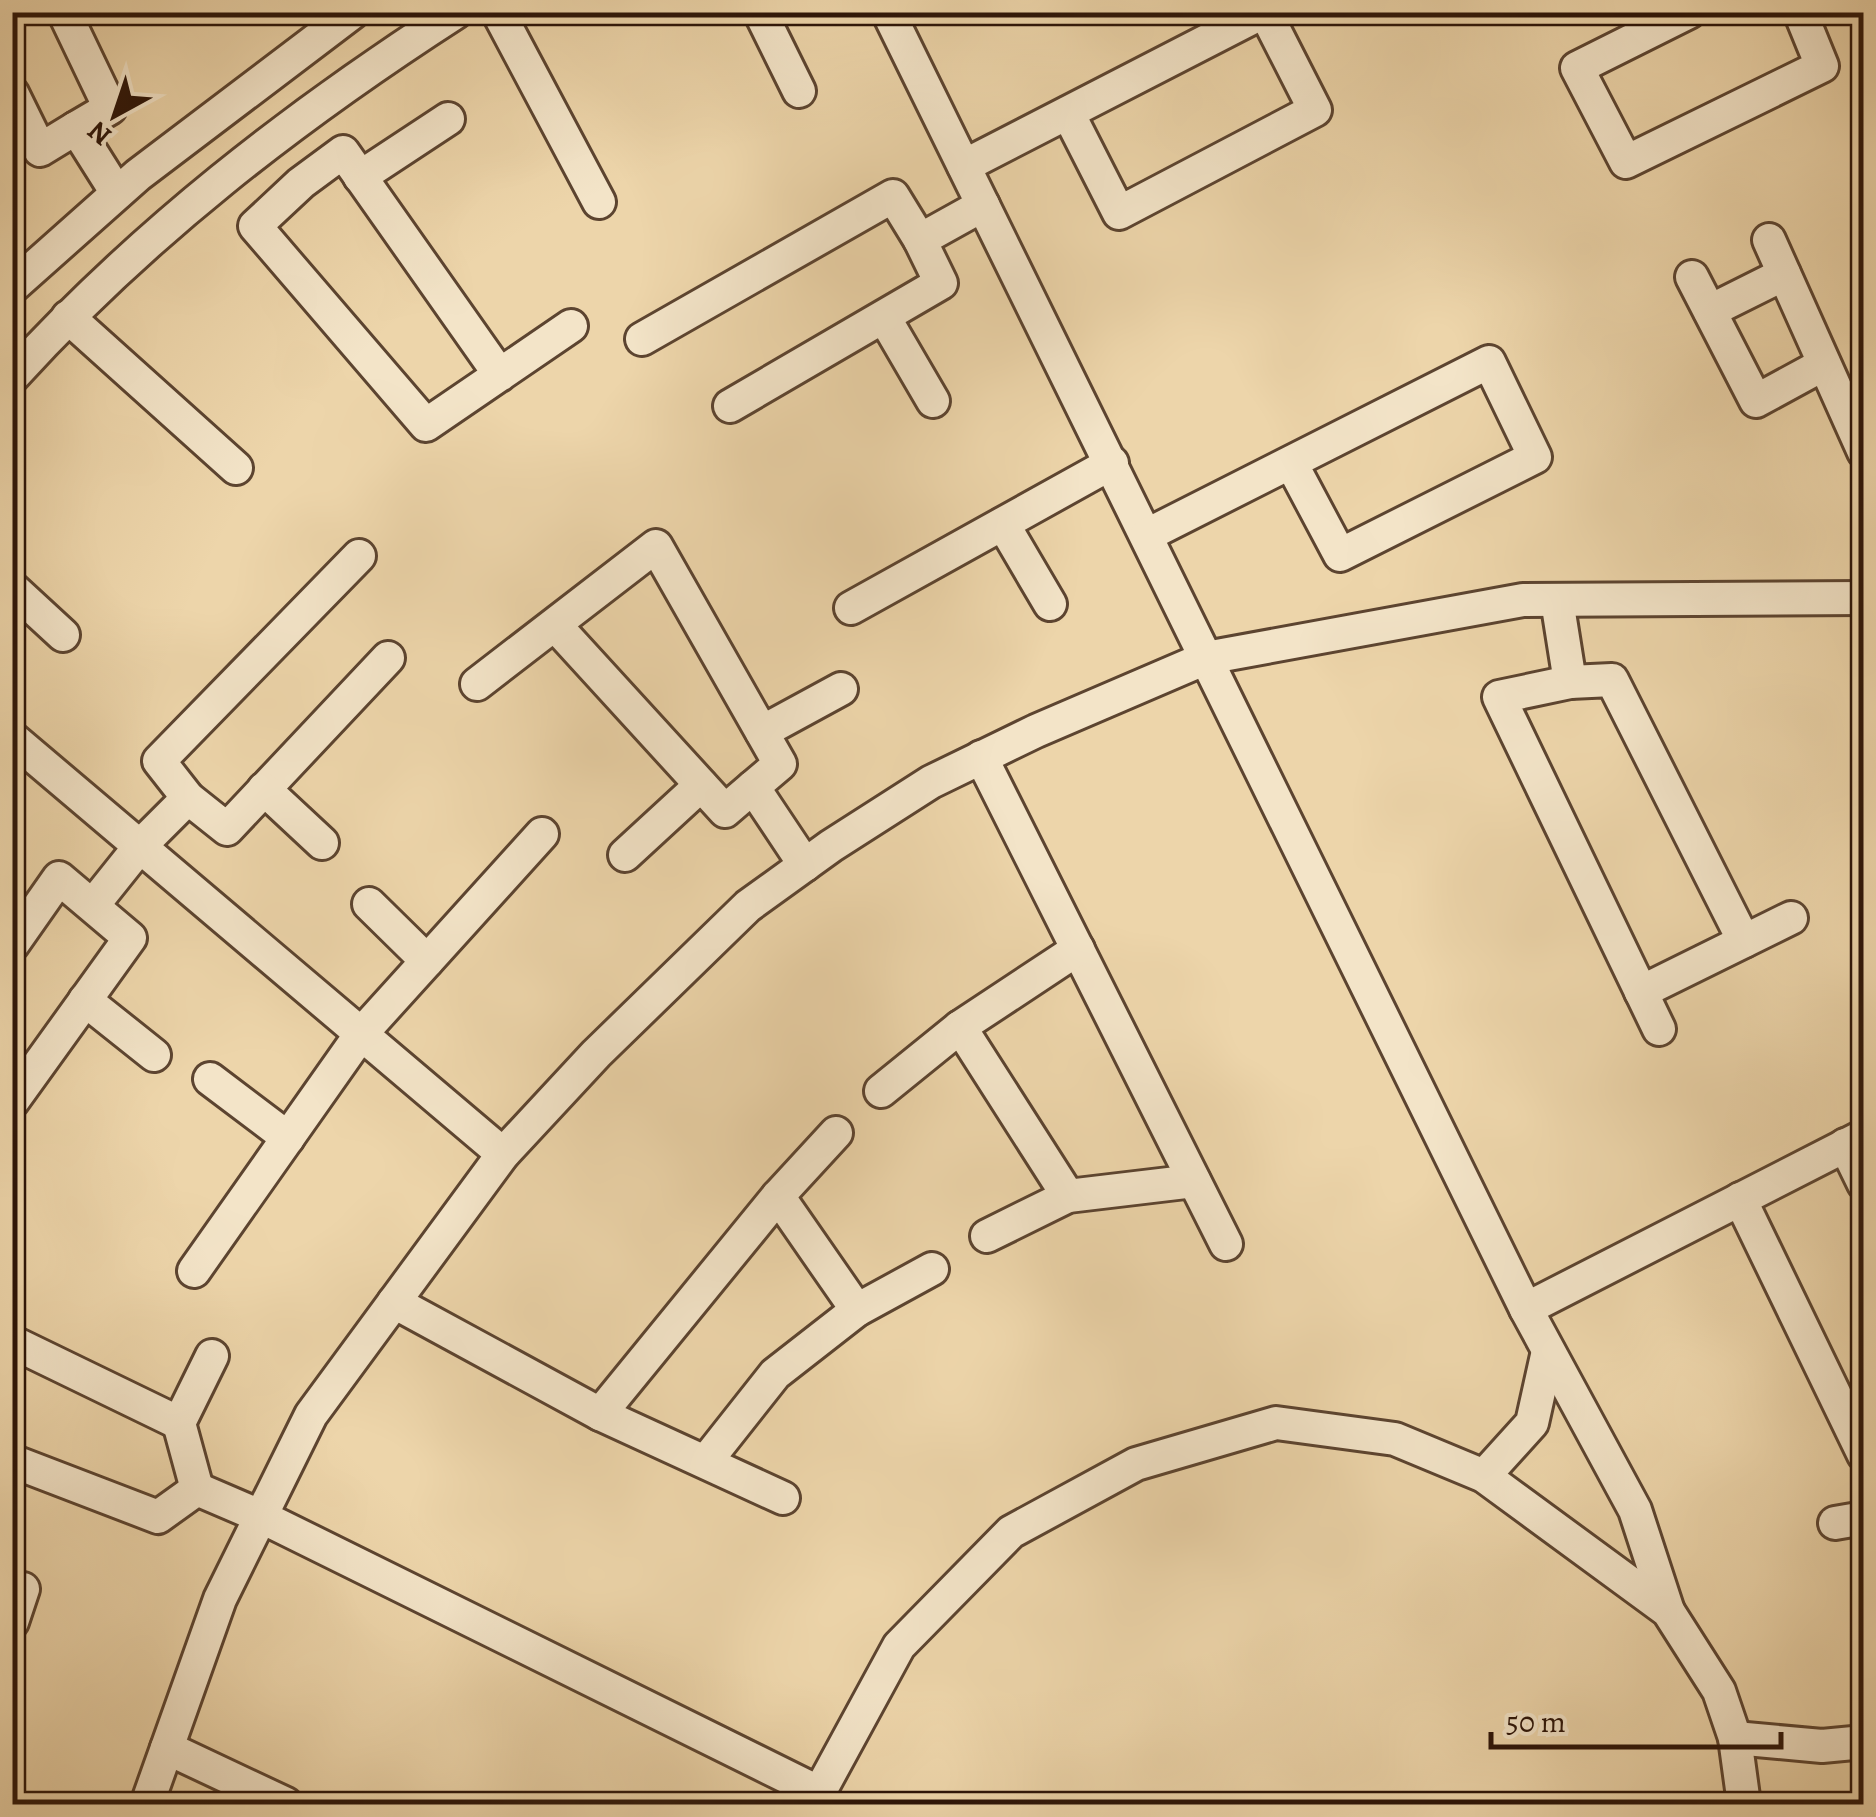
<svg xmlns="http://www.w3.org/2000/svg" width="1876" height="1817" font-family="Alegreya,serif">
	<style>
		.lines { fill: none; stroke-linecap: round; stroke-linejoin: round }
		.street-casing { stroke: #5c4430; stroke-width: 38 }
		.street { stroke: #f3e4c8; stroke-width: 32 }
	</style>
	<rect width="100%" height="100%" fill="#edd5aa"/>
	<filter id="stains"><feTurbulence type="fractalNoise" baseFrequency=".002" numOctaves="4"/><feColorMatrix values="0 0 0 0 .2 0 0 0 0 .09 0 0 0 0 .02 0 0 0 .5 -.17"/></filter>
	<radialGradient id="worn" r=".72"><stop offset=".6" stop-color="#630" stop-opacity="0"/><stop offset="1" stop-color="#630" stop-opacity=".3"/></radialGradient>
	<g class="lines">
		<g class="street-casing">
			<g id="street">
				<polyline points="64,12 110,108 76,128"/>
				<polyline points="498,12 599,202"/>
				<polyline points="760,12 799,91"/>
				<polyline points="888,12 1526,1309 1635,1510 1668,1611"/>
				<polyline points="1689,12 1577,68 1626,162 1822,66 1800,12"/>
				<polyline points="12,93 40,150 76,128 117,193"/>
				<polyline points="1068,113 1119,213 1315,110 1265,12"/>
				<polyline points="964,166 1263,12"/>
				<polyline points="360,177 448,119"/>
				<polyline points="1769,240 1864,452"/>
				<polyline points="1692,277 1756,401 1824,364"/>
				<polyline points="12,287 138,175 353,12"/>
				<polyline points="1710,311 1784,274"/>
				<polyline points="68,317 236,468"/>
				<polyline points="884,317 933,401"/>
				<polyline points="642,339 893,196 920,240 983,205"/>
				<polyline points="500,375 343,152 301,183 255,226 426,425 571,326"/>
				<path d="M12,377C142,234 293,117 456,12"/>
				<polyline points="730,406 941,283 920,240"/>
				<polyline points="1003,524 1050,604"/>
				<polyline points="1147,535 1489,362 1535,457 1340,555 1291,463"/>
				<polyline points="359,556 159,761 188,798 227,829 388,658"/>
				<polyline points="12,588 63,635"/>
				<polyline points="1557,600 1570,682"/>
				<polyline points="851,608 1112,463"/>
				<polyline points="555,625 725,811 753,787 805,865"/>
				<polyline points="477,684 656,546 780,764 753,787"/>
				<polyline points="762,732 841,689"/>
				<polyline points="12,738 503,1154"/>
				<polyline points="981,757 1226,1244"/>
				<polyline points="264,789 322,843"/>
				<polyline points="625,855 701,785"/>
				<polyline points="369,904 427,961"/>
				<polyline points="93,905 141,845 188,798"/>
				<polyline points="12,945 59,878 130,938 12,1102"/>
				<polyline points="1641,992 1791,918"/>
				<polyline points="85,1000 154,1055"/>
				<polyline points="960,1027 1068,1196"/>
				<polyline points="1659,1029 1499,697 1570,682 1612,680 1744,941"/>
				<polyline points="210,1079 288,1138"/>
				<polyline points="881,1091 960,1027 1078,949"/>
				<polyline points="1845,1145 1864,1184"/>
				<polyline points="778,1196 857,1310"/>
				<polyline points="1740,1199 1864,1455"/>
				<polyline points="987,1236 1068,1196 1194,1181"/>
				<polyline points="194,1271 361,1034 542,834"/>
				<polyline points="394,1302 600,1414 783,1498"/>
				<polyline points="1526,1309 1864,1136"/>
				<polyline points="12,1342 179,1423"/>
				<polyline points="600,1414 778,1196 836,1133"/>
				<polyline points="707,1460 775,1374 857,1310 932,1269"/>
				<polyline points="12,1461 158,1517 197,1489"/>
				<polyline points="1484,1476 1532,1423 1548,1351"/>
				<polyline points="197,1489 260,1516 818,1792"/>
				<polyline points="197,1489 179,1423 212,1356"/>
				<polyline points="1835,1523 1864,1518"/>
				<polyline points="12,1622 23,1589"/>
				<polyline points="1735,1738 1822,1746 1864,1742"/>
				<polyline points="167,1748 286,1804"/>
				<polyline points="147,1804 220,1599 311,1415 503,1154 596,1054 748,906 831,846 931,782 1036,731 1206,658 1523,600 1864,598"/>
				<polyline points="813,1804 899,1646 1011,1532 1136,1464 1276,1423 1395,1439 1484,1476 1668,1611 1719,1691 1735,1738 1744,1804"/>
			</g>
		</g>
		<use href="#street" class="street"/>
	</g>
	<rect width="1876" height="1817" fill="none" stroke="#edd5aa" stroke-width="50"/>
	<rect x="15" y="15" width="1846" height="1787" fill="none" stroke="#2c1408" stroke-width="5"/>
	<rect x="25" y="25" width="1826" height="1767" fill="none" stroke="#2c1408" stroke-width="2.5"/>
	<g transform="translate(115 115) rotate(220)" stroke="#f3e4c8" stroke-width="8" paint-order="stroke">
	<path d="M0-8L18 38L0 25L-18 38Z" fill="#2c1408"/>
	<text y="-15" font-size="28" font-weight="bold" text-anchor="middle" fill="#2c1408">N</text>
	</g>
	<path d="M1491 1732v15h290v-15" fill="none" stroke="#2c1408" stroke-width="5"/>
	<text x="1506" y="1732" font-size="30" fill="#2c1408" stroke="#f3e4c8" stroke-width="8" paint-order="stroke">50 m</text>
	<rect width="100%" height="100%" filter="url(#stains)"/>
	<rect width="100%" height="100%" fill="url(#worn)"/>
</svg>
